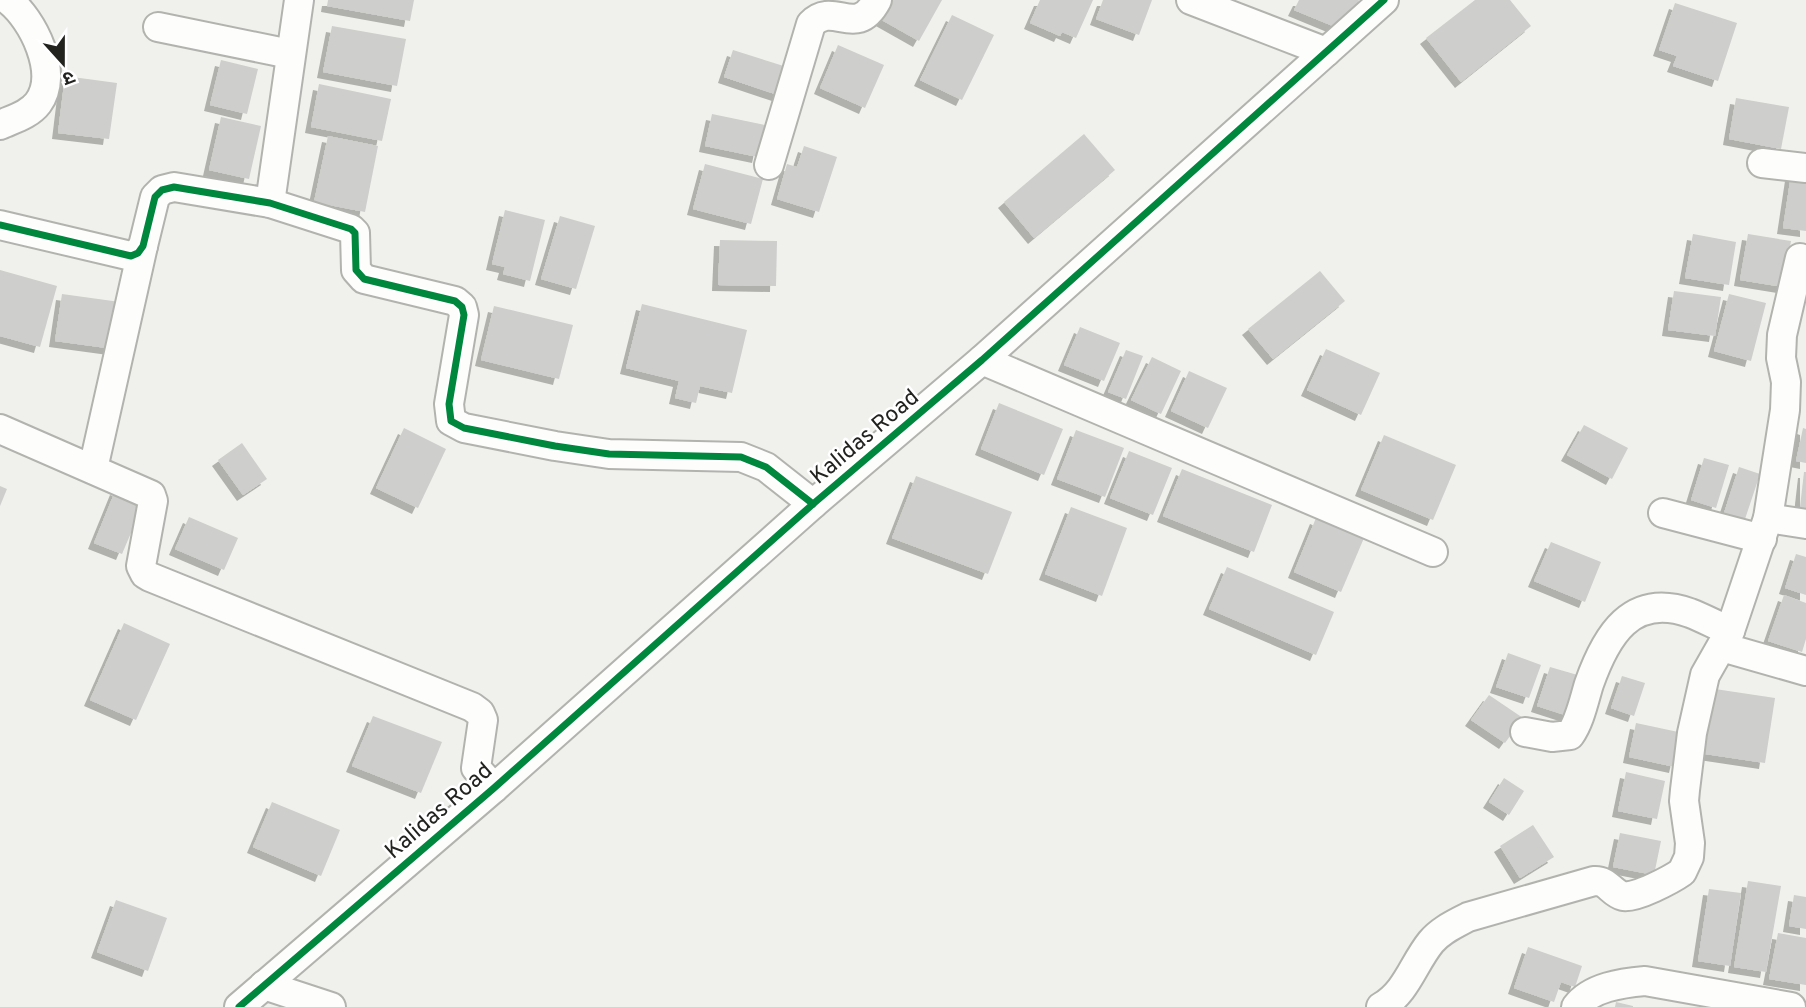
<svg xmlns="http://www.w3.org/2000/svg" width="1806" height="1007" font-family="Overpass,'Noto Sans Devanagari',sans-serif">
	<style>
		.building { fill: #cececc; filter: url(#shadow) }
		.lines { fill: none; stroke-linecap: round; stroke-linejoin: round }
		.minor-casing { stroke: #b2b2af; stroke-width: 32 }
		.minor { stroke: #fdfdfc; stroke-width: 28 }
		.cycleway-casing { stroke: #fff; stroke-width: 11 }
		.cycleway { stroke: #00873e; stroke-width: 7 }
		.labels { text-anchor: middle; stroke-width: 5; stroke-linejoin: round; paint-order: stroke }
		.street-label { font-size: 23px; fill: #22221f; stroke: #fff }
	</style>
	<defs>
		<filter id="shadow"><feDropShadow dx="-6" dy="6" stdDeviation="0" flood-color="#0004"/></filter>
	</defs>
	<rect width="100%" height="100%" fill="#f0f0ec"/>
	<g class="building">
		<polygon points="328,0 414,0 410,21 327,6"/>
		<polygon points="890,0 942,0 919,41 880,19"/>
		<polygon points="1040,0 1093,0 1076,38 1062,32 1060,36 1030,23"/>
		<polygon points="1103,0 1152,0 1139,35 1096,19"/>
		<polygon points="1299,0 1359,0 1345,31 1294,10"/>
		<polygon points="1475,0 1510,0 1531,26 1461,82 1426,38"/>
		<polygon points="1675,3 1737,23 1718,81 1673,66 1677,56 1659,50"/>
		<polygon points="952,15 994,35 962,100 920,80"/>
		<polygon points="332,26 406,39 397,86 323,72"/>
		<polygon points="838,45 884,65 865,108 820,88"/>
		<polygon points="733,50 790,68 781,96 724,77"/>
		<polygon points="221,60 258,69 247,114 210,105"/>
		<polygon points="65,76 117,83 109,139 58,133"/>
		<polygon points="319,84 391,99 382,141 311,127"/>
		<polygon points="1736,98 1789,107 1781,149 1729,139"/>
		<polygon points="712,114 765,125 758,157 705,146"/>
		<polygon points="221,117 261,126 249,179 209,170"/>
		<polygon points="1084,134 1115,170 1034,238 1004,202"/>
		<polygon points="328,136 378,146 365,212 314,202"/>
		<polygon points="804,146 837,157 819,212 777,199 787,164 797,167"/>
		<polygon points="705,164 763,179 751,224 693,209"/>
		<polygon points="1791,175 1806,177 1806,231 1783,228"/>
		<polygon points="505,210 545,220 530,281 503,274 505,267 492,264"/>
		<polygon points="560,216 595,226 576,289 541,279"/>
		<polygon points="1693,234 1736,242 1729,285 1685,278"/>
		<polygon points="1748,234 1791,241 1783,287 1740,280"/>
		<polygon points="720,240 777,241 776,286 718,285"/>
		<polygon points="0,270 57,286 40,347 0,336"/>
		<polygon points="1320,271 1345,301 1273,359 1248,329"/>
		<polygon points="1674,291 1721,297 1715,336 1668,330"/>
		<polygon points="62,294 120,302 114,349 55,341"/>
		<polygon points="1729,294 1766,303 1751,361 1714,351"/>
		<polygon points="642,304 747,330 732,393 700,386 696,403 675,398 679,381 626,368"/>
		<polygon points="494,306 573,325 559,379 481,360"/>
		<polygon points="1080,327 1120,343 1104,381 1064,365"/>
		<polygon points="1326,349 1380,373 1361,415 1307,390"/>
		<polygon points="1126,350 1143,356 1126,399 1108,392"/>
		<polygon points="1152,357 1181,371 1161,414 1131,400"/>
		<polygon points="1189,371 1227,388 1208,428 1171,411"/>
		<polygon points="999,403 1063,429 1044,475 981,449"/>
		<polygon points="1584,425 1628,448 1612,479 1567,455"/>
		<polygon points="404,428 446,449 418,508 376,488"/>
		<polygon points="1803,428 1806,429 1806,463 1796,461"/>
		<polygon points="1076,430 1124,448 1105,497 1057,479"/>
		<polygon points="1384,435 1456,465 1433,520 1361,490"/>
		<polygon points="242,443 267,479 243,495 218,460"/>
		<polygon points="1129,451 1172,468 1153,515 1110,498"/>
		<polygon points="1704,458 1729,465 1716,508 1691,500"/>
		<polygon points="1739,467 1760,474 1744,522 1723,516"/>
		<polygon points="1182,469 1272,505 1254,552 1163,516"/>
		<polygon points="1804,472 1806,472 1806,517 1799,516"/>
		<polygon points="916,476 1012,512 988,574 892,538"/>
		<polygon points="0,486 7,489 0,506"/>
		<polygon points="116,489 145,500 122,554 94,543"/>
		<polygon points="1071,507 1127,528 1102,596 1045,574"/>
		<polygon points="189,517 238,538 224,570 175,549"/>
		<polygon points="1316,518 1364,538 1341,592 1294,572"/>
		<polygon points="1551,542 1601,562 1585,602 1534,581"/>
		<polygon points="1796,554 1806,557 1806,595 1785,588"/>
		<polygon points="1227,567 1334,612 1316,655 1209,609"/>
		<polygon points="1784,595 1806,603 1806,639 1802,652 1768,641"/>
		<polygon points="124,623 170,644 136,720 90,700"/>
		<polygon points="1508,653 1541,665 1529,698 1496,687"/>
		<polygon points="1550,667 1581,676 1568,716 1537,706"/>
		<polygon points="1622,676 1645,683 1634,716 1611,708"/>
		<polygon points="1715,689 1775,698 1765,763 1705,754"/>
		<polygon points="1489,695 1523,718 1505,743 1471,720"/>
		<polygon points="373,716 442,742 421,793 352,766"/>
		<polygon points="1636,723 1683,733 1675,767 1629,757"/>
		<polygon points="1626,772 1665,781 1657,819 1618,811"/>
		<polygon points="1504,778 1524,791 1509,815 1489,802"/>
		<polygon points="272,802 340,830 321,876 253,847"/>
		<polygon points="1533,825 1554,857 1520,878 1500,846"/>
		<polygon points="1620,833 1661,841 1654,875 1613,867"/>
		<polygon points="1748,881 1781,886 1766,972 1734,967"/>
		<polygon points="1709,889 1741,893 1730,966 1698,961"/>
		<polygon points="1794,895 1806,897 1806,929 1789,926"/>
		<polygon points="116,900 167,918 148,971 97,952"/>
		<polygon points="1778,933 1806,938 1806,985 1769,979"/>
		<polygon points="1528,947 1582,966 1575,987 1561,982 1554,1002 1514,988"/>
		<polygon points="1616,1002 1633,1006 1633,1007 1615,1007"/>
	</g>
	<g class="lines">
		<g class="minor-casing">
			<g id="minor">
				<polyline points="1191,0 1326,52"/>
				<polyline points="158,27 290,54"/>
				<path d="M0,125C13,119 29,115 38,103C60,74 33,19 8,0"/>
				<polyline points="1762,163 1806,168"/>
				<path d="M769,165L811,24C834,0 856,40 877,0"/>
				<polyline points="270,203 299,0"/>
				<polyline points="0,225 131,256 138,253 143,246 155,197 162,190 174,187 270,203 351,229 355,233 356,270 364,279 455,301 462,307 464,315 449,404 451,421 464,428 555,446 609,454 741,457 766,467 813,504"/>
				<polyline points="982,360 1433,552"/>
				<polyline points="0,429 151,495 153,501 141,566 145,574 150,577 472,707 480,713 483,720 476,768 494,788"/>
				<polyline points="93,469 143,246"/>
				<polyline points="1663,513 1762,539"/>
				<polyline points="1768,518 1806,524"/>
				<polyline points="1722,647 1806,671"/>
				<path d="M1525,732L1552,737L1570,735C1580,721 1584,700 1589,684C1606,636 1631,592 1690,613C1703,618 1716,625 1730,631"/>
				<polyline points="264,985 331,1007"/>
				<polyline points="239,1007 494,788 813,504 982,360 1384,0"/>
				<path d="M1381,1007C1407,992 1413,964 1431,942C1441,930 1455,924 1468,917L1594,881C1608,880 1611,893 1623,896C1635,899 1672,879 1682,872L1689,857L1690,843L1684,801L1685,790L1692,733L1705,675L1730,631L1768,518L1785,410L1786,382L1781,358L1782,335L1800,258"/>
				<path d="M1576,1007C1591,987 1622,983 1645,981L1791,1007"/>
			</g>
		</g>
		<use href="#minor" class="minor"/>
		<g class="cycleway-casing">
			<g id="cycleway">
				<polyline points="0,225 131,256 138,253 143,246 155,197 162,190 174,187 270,203 351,229 355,233 356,270 364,279 455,301 462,307 464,315 449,404 451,421 464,428 555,446 609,454 741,457 766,467 813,504"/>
				<polyline points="239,1007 494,788 813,504 982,360 1384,0"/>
			</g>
		</g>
		<use href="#cycleway" class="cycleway"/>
	</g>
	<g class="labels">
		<g class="street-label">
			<text transform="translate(864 436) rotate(-40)" y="8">Kalidas Road</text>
			<text transform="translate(438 810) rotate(-41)" y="8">Kalidas Road</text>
		</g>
	</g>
	<g transform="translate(63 63) rotate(159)" stroke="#ffffff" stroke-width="5" paint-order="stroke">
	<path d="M0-5L12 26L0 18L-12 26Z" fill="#22221f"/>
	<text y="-10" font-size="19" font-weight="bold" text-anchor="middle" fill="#22221f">उ</text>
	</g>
</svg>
